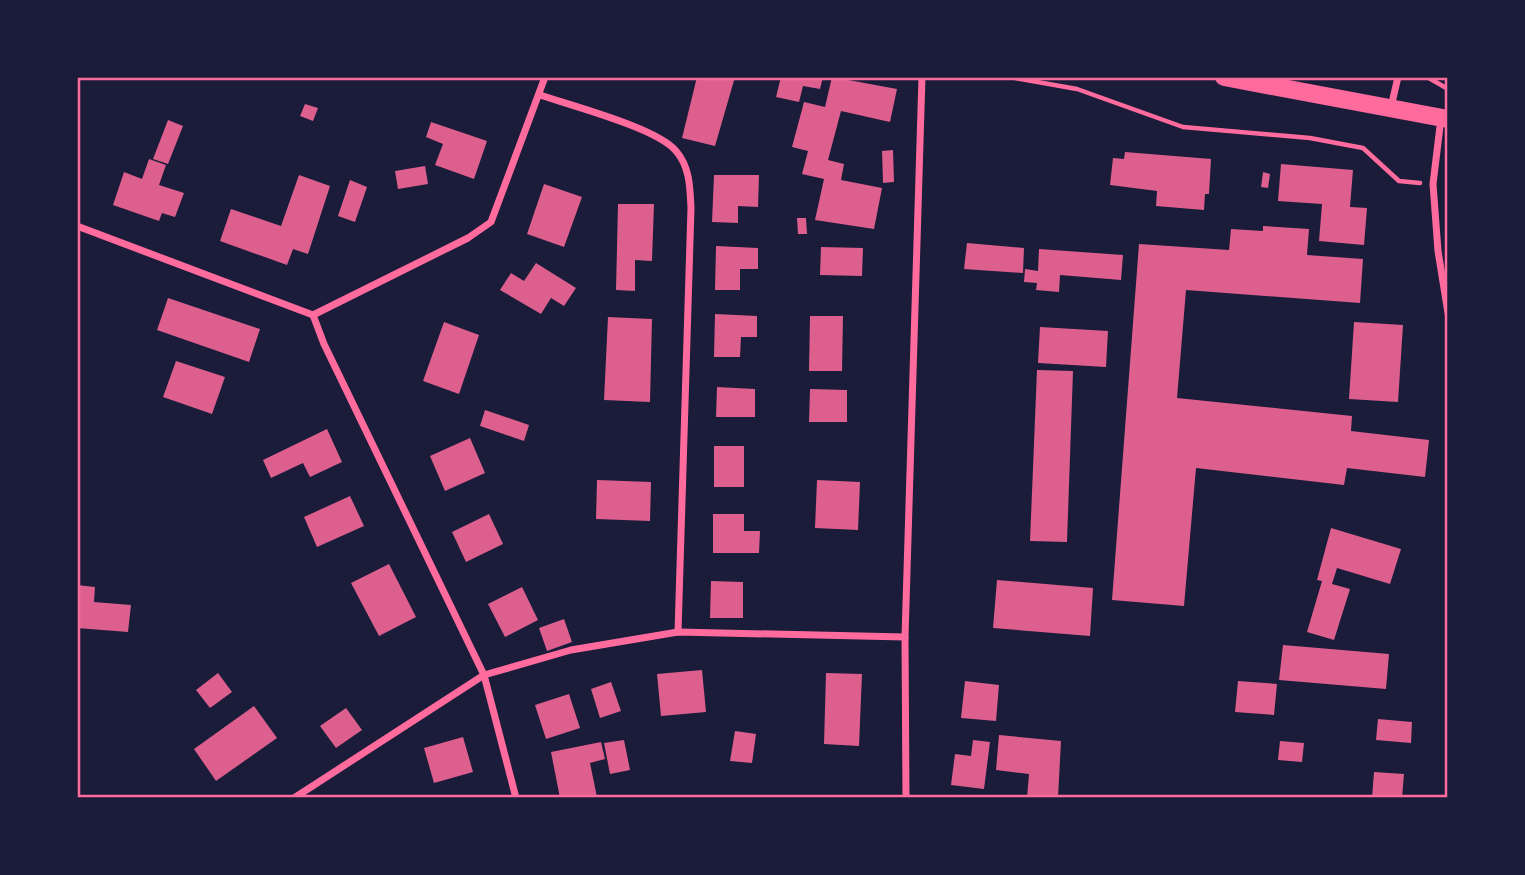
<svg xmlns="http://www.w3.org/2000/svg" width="1525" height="875" font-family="Helvetica,sans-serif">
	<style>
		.building { fill: #dd5f8e }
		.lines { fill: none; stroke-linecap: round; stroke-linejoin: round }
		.path { stroke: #ff6b9d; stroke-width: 4.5 }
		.minor { stroke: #ff6b9d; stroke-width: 7 }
		.primary { stroke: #ff6b9d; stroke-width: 18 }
		.neatline { fill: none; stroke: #ff6b9d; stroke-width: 2.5 }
	</style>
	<rect width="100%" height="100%" fill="#1b1b3a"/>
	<g class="building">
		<polygon points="697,77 735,77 715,146 682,138"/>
		<polygon points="781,77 823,77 820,89 803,86 799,102 776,97"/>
		<polygon points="832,77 897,89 890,122 841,111 828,160 844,164 841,180 882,188 874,229 815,220 824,179 802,174 808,151 792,147 804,102 825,107"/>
		<polygon points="305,104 318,108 313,121 300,116"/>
		<polygon points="168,120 183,126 168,164 153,159"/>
		<polygon points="431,122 487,141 474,179 435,165 443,144 426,137"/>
		<polygon points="893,150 894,182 883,183 882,151"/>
		<polygon points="1125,152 1211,159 1209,194 1205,194 1204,210 1156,206 1157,191 1110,185 1113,158 1124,159"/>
		<polygon points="149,159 166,165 159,185 184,193 175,217 162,213 159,221 113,205 124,172 142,179"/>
		<polygon points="1281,164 1353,170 1350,207 1367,208 1364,245 1319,241 1322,204 1278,201"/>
		<polygon points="425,166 428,184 398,189 395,171"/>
		<polygon points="1263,172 1270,174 1268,188 1261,187"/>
		<polygon points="299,175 330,186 308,254 293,249 287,265 220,241 231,209 281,226"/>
		<polygon points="714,175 759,175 758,207 738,206 738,223 712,222"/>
		<polygon points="350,180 367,187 355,222 338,216"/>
		<polygon points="544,184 582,197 564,247 527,234"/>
		<polygon points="618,204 654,204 652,261 635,260 635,291 616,290"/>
		<polygon points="797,218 806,218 807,234 798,234"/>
		<polygon points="1263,226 1309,229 1307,255 1363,259 1360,303 1186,290 1177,398 1352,416 1351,431 1429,440 1425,477 1347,468 1344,485 1196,468 1184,606 1112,600 1139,244 1229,250 1231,229 1263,231"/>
		<polygon points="967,243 1024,248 1023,273 964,269"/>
		<polygon points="716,246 758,248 758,269 740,269 740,290 715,290"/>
		<polygon points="821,247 863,248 862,276 820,275"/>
		<polygon points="1039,249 1123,255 1121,280 1060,275 1059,292 1036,290 1037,283 1024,282 1025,269 1038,271"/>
		<polygon points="536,263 576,288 564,306 551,298 541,314 500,290 511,273 524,281"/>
		<polygon points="168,298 260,329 249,362 157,330"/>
		<polygon points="715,314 757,316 757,337 741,337 740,357 714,357"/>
		<polygon points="810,316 843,316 842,371 809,371"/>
		<polygon points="608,317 652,319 650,402 604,400"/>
		<polygon points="444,322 479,335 459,394 423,381"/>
		<polygon points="1354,322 1403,325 1398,402 1349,399"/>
		<polygon points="1040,327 1108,331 1106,367 1038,363"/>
		<polygon points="176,361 225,377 212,414 163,397"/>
		<polygon points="1037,370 1073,371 1067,542 1030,541"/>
		<polygon points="717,387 755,389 755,417 716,417"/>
		<polygon points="810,389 847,390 847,422 809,422"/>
		<polygon points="485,410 529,425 524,441 480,426"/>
		<polygon points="327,429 342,462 310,477 303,463 271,478 263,460"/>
		<polygon points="470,438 485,473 445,491 430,456"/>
		<rect x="714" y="446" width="30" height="41"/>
		<polygon points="597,480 651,482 650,521 596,519"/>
		<polygon points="817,480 860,482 858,530 815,528"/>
		<polygon points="350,496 364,526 317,547 304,517"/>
		<polygon points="489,514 503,544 466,562 452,532"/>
		<polygon points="713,514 744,514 744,531 760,531 759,553 713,553"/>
		<polygon points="1331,528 1401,549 1390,584 1337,568 1332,584 1350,589 1334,640 1307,632 1322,581 1317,580"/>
		<polygon points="389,564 416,617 379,636 351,583"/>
		<polygon points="997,580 1093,588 1090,636 993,628"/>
		<polygon points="711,581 743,582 743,618 710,618"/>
		<polygon points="77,585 95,587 94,602 131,605 128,632 77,628"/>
		<polygon points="522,587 538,620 505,637 488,604"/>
		<polygon points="564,619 572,642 547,651 539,628"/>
		<polygon points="1283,645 1389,654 1386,689 1279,680"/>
		<polygon points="702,670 706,712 661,716 657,674"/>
		<polygon points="218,673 232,692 210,708 196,690"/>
		<polygon points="826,673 862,674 859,746 824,744"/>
		<polygon points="965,681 999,685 996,721 961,718"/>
		<polygon points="1238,681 1277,684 1274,715 1235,712"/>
		<polygon points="611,682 621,711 600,718 591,689"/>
		<polygon points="569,694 580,728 546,739 535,705"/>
		<polygon points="254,706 277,738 216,781 194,749"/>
		<polygon points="346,708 362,730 336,748 320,726"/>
		<polygon points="1378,719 1412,722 1411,743 1376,740"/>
		<polygon points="735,731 756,734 752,763 730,761"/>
		<polygon points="999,735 1061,741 1058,798 1027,798 1029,774 996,770"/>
		<polygon points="463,737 473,772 434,783 424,748"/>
		<polygon points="624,740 630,770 610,774 604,743"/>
		<polygon points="973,740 990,742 984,789 951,785 955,754 971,756"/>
		<polygon points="1280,741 1304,743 1302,762 1278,760"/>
		<polygon points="601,742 605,759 590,763 597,797 560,798 551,752"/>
		<polygon points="1374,772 1404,774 1402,798 1372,798"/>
	</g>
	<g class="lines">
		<g class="path">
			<polyline points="1009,77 1077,89 1183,127 1310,138 1363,148 1399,181 1420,183"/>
			<polyline points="1427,77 1448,89"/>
		</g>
		<g class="minor">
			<path d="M540,95C572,106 657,128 676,151C690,167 690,188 691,208L678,632"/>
			<polyline points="1391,107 1398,77"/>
			<polyline points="1441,118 1433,184 1438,251 1448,313"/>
			<polyline points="77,226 313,315 468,238 491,222 545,77"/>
			<polyline points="313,315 324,344 484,675 516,798"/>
			<polyline points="294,798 484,675 571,650 678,632 905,637"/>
			<polyline points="906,798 905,637 922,77"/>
			<polyline points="1448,798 1448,796"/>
		</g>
		<polyline class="primary" points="1224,77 1448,119"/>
	</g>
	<rect width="1525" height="875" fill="none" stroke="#1b1b3a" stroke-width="158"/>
	<rect x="79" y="79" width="1367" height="717" class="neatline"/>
</svg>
